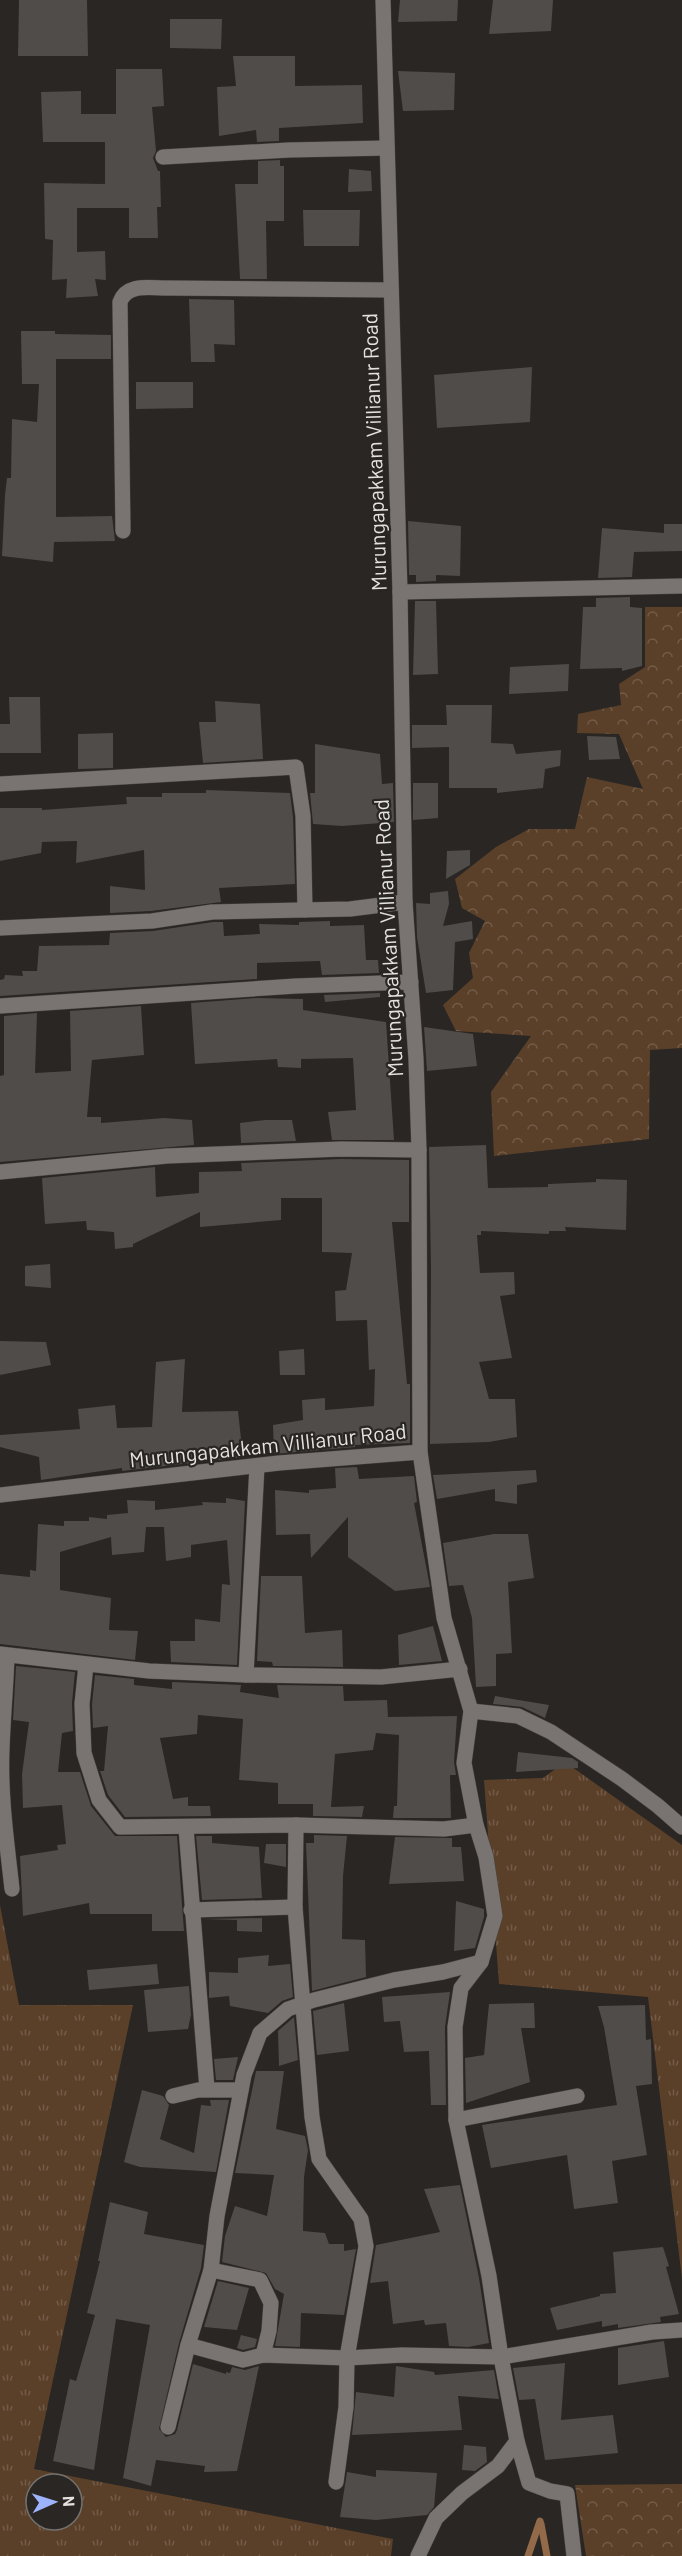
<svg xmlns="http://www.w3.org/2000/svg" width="682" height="2556" font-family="Barlow,sans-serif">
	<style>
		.grass { fill: url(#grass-tufts); fill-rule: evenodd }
		.forest { fill: url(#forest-crowns) }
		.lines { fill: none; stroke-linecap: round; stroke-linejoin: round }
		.stream { stroke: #926a49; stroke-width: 7 }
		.building { fill: #504c49 }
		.street-casing { stroke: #45423f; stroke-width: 16 }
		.secondary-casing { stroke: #45423f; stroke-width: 16 }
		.street { stroke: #797471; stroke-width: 15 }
		.secondary { stroke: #797471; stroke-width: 15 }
		.labels { text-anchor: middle; stroke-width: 4.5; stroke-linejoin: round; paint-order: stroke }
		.street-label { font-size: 21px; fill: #e5e3e1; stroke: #292623 }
	</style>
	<defs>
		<pattern id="grass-tufts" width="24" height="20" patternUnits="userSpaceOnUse" patternTransform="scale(1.5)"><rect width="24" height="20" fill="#5b4029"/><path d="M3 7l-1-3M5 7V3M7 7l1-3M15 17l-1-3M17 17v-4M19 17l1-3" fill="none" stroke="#725b48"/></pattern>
		<pattern id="forest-crowns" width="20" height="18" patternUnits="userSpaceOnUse" patternTransform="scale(1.5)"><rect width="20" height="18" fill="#5b4029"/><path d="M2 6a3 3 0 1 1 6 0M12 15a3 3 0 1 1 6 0" fill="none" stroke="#725b48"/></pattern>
	</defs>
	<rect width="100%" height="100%" fill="#292623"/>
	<g class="grass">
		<polygon points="565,1762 682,1845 682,2279 648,1997 499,1984 484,1780 543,1778"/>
		<path d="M0,1905L19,2005H133L34,2469L393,2539L391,2556H0ZM36,2484H72V2520H36Z"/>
	</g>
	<g class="forest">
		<polygon points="645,607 682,607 682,1048 650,1050 649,1139 494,1156 491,1092 531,1036 456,1031 443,1005 473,978 469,953 485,921 462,908 455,879 496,847 529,829 575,829 587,777 643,789 619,734 577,733 578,714 621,705 619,684 645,667"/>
		<polygon points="682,2484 682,2556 586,2556 575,2485"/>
	</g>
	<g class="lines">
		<g class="stream">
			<polyline points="541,2524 547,2556"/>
			<polyline points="528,2556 540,2521"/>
		</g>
	</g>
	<g class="building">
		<polygon points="19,0 87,0 88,56 18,56"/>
		<polygon points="400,0 458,0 457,21 398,22"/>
		<polygon points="493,0 553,0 551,31 489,34"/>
		<polygon points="170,19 222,19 221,49 170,48"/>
		<polygon points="233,56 295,56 295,86 362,85 363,123 279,128 279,141 257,142 256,130 219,136 217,87 236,86"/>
		<polygon points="116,69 162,69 164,106 152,107 156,151 153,158 158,171 160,171 161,207 157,207 158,238 129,238 129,208 77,208 77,252 105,251 106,280 95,279 98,296 66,298 67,279 52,280 53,240 45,239 44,183 105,184 105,142 43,142 41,92 81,91 81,114 116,114"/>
		<polygon points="398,71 455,73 454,110 403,111"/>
		<polygon points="280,160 280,166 284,166 284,221 266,221 267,279 240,279 235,184 258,184 258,161"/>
		<polygon points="349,169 371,171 372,191 348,192"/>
		<polygon points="303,210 360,210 359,246 304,246"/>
		<polygon points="189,299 234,300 235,345 214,344 215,362 191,362"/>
		<polygon points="21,331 55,331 55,334 111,335 111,359 56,359 56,517 112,516 115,541 54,542 53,562 2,556 5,495 7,478 11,478 12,419 37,422 39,384 22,384"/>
		<polygon points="532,367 530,422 437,428 434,375"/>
		<polygon points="136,382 193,382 193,408 136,409"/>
		<polygon points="408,521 461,526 460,576 436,575 436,581 416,582 416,575 409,575"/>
		<polygon points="664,524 682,524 682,551 634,552 632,577 598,578 602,528 664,533"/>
		<polygon points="630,597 630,607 642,608 642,666 622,671 622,668 580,669 583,607 596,607 596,598"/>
		<polygon points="415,601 436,601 438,674 413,675"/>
		<polygon points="569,664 568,691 509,694 510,667"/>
		<polygon points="9,697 40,697 41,753 0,753 0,724 10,724"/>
		<polygon points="215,701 260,704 263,759 203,763 199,722 216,722"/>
		<polygon points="446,705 492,705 491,743 513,744 516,754 561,750 560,766 545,769 543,788 497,793 497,788 449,788 449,747 412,748 412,725 447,725"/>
		<polygon points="113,733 113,768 78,769 78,734"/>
		<polygon points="587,736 616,737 620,759 589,760"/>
		<polygon points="315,744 380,754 382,784 393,783 394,822 342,826 313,824 310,793 315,793"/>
		<polygon points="413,783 438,783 438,818 413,820"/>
		<polygon points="206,790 290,793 293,817 295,884 219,888 221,902 151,911 110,913 110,886 145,890 144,850 76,863 77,841 42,842 41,853 0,861 0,808 42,808 42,810 127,804 126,797 162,797 162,793 206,793"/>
		<polygon points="470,850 470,865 446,879 447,851"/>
		<polygon points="448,891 449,904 443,926 472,921 473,939 455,942 453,990 426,993 417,937 416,903 430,904 430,893"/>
		<polygon points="330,921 330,926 364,925 366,960 378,960 379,973 322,975 320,961 257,963 257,979 0,996 0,980 4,979 5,975 23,976 22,971 37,971 39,946 109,945 110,933 153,931 213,922 223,922 224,936 260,934 259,924 299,925 299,922"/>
		<polygon points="380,993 380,997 325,1002 324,995"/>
		<polygon points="257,998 303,999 303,1010 386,1022 394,1140 332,1140 328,1112 356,1110 353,1058 301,1059 301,1068 278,1067 277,1059 195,1064 191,1003"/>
		<polygon points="141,1006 144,1055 92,1060 87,1117 101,1117 101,1123 164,1118 192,1120 194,1145 0,1162 0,1076 4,1075 4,1016 37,1013 35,1073 71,1071 70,1011"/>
		<polygon points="424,1027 473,1034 477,1066 427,1071"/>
		<polygon points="265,1120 292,1120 296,1141 241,1143 240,1123"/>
		<polygon points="486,1145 488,1188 548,1187 548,1184 596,1182 596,1179 627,1180 626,1230 565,1227 566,1231 549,1231 549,1234 481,1231 481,1235 477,1235 480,1273 514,1272 515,1294 500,1296 512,1358 479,1362 489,1399 515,1399 517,1437 489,1442 430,1444 431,1270 429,1147"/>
		<polygon points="341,1159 409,1160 409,1222 392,1222 407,1384 410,1384 410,1443 355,1445 355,1447 274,1454 273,1425 303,1420 302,1400 325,1398 325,1410 374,1406 375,1369 369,1370 367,1320 336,1321 335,1291 346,1290 352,1253 322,1252 322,1198 281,1198 281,1220 200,1227 200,1212 133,1244 133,1247 115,1249 114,1232 87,1230 86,1221 45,1224 42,1178 155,1167 156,1197 199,1193 199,1172 242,1171 241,1163"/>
		<polygon points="50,1264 51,1288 25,1286 25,1266"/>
		<polygon points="0,1341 46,1342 51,1365 0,1375"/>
		<polygon points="304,1349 305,1375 280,1375 279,1351"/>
		<polygon points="185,1359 182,1412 238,1411 243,1457 122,1471 122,1468 41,1480 39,1457 0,1447 0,1435 80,1429 78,1409 115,1405 117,1428 152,1427 156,1362"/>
		<polygon points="357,1467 359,1479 414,1476 417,1502 414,1503 430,1587 395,1591 348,1557 348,1517 311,1558 310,1534 276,1535 275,1490 309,1493 309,1490 336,1488 335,1468"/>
		<polygon points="536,1470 537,1482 517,1485 517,1504 495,1501 495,1489 437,1499 433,1475"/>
		<polygon points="226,1498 245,1501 237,1665 171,1662 170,1641 195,1641 195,1619 220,1622 222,1584 230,1585 227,1540 191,1545 191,1557 166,1561 164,1527 146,1527 144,1552 112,1555 111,1537 60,1552 60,1590 111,1598 109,1630 138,1631 135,1660 0,1644 0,1574 30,1577 30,1570 36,1571 38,1524 64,1526 64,1521 89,1521 89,1517 107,1519 107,1515 128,1513 127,1500 155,1501 155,1510 203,1505 202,1502 226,1503"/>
		<polygon points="494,1534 528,1534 534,1578 508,1582 512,1653 496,1654 496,1686 476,1687 472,1618 463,1585 449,1586 443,1543"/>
		<polygon points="261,1576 302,1576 305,1633 342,1630 343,1667 273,1666 272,1662 257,1661"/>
		<polygon points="433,1626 442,1661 399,1665 398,1635"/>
		<polygon points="16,1666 75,1672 72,1703 73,1731 62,1733 58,1772 80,1772 91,1806 115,1836 177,1836 184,1931 152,1931 152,1914 90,1914 89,1903 23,1916 20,1856 58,1850 57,1845 66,1844 62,1805 23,1808 22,1774 29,1722 13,1720"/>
		<polygon points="95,1675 134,1679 134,1685 172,1689 172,1682 241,1685 240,1692 279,1698 277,1685 343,1686 344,1701 387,1700 388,1717 457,1716 454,1762 456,1775 450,1775 451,1818 393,1818 394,1806 397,1806 399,1735 376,1733 373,1750 335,1754 331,1807 364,1806 362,1817 313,1816 313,1804 278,1804 278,1783 239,1780 243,1719 198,1715 197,1734 160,1738 173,1799 188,1797 188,1806 210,1806 211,1816 125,1817 108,1795 100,1771 104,1771 108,1726 93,1728 92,1704"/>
		<polygon points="495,1696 549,1705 545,1718 522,1707 493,1704"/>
		<polygon points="518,1752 572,1758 578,1762 578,1768 516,1772"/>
		<polygon points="314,1835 347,1836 343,1876 342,1939 365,1940 366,1977 312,1991 306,1843 314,1843"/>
		<polygon points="196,1836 212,1836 212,1843 259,1847 262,1898 202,1900"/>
		<polygon points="395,1837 452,1838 452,1847 461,1847 464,1881 389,1884"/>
		<polygon points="266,1844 286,1844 286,1867 264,1863"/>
		<polygon points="456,1901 484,1909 484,1917 475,1948 454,1951"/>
		<polygon points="262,1918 262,1932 237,1931 237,1920 203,1919"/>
		<polygon points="269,1955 268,1966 290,1964 293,1997 282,2001 268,2013 230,2006 229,1996 209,1998 209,1972 238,1973 238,1958"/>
		<polygon points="157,1964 159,1984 89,1990 87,1970"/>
		<polygon points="189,1986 191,2015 188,2029 148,2032 144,1990"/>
		<polygon points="450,1992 445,2027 446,2105 431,2105 429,2051 404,2052 400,2021 384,2022 382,1997"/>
		<polygon points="344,2003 349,2051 317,2055 313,2011"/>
		<polygon points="534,2003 535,2028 521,2028 530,2082 466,2103 465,2058 484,2055 489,2004"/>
		<polygon points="645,2005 646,2040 651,2039 652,2084 636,2086 647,2155 612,2161 618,2203 574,2209 567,2155 491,2168 482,2125 617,2105 604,2027 598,2006"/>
		<polygon points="294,2017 298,2060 279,2066 278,2031"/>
		<polygon points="238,2057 233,2080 216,2080 214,2059"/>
		<polygon points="256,2071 284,2071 276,2129 305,2136 308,2150 304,2177 303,2231 325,2233 329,2244 344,2244 344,2251 356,2249 344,2315 301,2313 300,2347 275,2346 284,2294 275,2289 266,2273 222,2262 225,2236 235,2206 267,2216 274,2175 235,2173"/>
		<polygon points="142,2090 163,2096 169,2105 160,2139 194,2153 201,2105 211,2106 210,2100 229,2100 216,2172 140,2167 124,2162"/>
		<polygon points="460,2185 479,2278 489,2343 468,2347 449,2346 446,2323 425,2325 424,2320 393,2324 388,2281 370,2283 376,2245 440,2232 424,2189"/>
		<polygon points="110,2202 148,2212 144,2234 204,2245 201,2268 179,2343 159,2429 166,2437 175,2434 177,2430 193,2364 226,2374 226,2372 230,2373 232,2367 245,2370 259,2366 237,2471 204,2472 205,2466 156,2460 151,2486 123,2478 150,2325 116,2319 94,2470 53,2461 70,2379 76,2381 95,2315 87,2313 100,2261 98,2261"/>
		<polygon points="663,2247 669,2266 666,2267 679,2314 660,2317 661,2322 618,2328 618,2324 602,2327 602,2321 557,2330 550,2308 600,2296 600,2294 616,2293 613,2252"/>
		<polygon points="218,2281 249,2288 237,2330 204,2327"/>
		<polygon points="241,2335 257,2339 255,2347 243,2350 237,2348"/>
		<polygon points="664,2341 669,2377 618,2385 618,2348"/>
		<polygon points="565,2363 561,2420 613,2415 618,2453 545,2460 535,2399 519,2400 513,2368"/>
		<polygon points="396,2366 434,2372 435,2375 494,2370 499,2399 458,2396 462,2430 352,2435 356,2392 394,2397"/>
		<polygon points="464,2445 486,2447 487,2462 475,2471 462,2470"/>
		<polygon points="376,2470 437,2473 434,2507 427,2515 376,2520 340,2517 347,2472 376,2477"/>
	</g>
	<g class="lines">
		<g class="street-casing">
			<g id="street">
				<polyline points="163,157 289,150 387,148"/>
				<path d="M123,531L120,302C127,283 150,288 166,288L391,290"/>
				<polyline points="400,592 682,586"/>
				<polyline points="0,784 296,767 303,816 305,910"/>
				<polyline points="0,928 152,921 212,912 350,909 405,902"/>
				<polyline points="0,1006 296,986 411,982"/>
				<polyline points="0,1172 167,1156 341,1149 419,1150"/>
				<polyline points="0,1654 149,1671 246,1675 381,1677 460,1669"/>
				<path d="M7,1656C6,1687 3,1718 2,1749C0,1796 7,1843 12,1889"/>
				<polyline points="86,1665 82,1704 84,1753 99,1800 120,1827 296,1825 444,1829 476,1825"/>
				<polyline points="246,1675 257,1466"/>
				<polyline points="471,1711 518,1716 551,1732 622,1779 658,1806 682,1827"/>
				<polyline points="296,1825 295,1907 312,2117 319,2159 361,2219 366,2246 347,2358 346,2407 336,2482"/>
				<polyline points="186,1828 207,2089"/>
				<polyline points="191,1910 295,1907"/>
				<polyline points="173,2096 198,2090 241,2090"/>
				<polyline points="456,2120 577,2096"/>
				<polyline points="211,2270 260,2280 271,2303 269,2331 263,2355"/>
				<polyline points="188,2345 243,2360 263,2355 347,2358 402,2355 501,2357 652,2332 682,2330"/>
				<polyline points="168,2427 188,2345 211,2270 217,2216 244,2075 260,2033 288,2009 314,2000 394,1980 443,1972 481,1962"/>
				<polyline points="517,2441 529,2483 550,2491 567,2494 574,2556"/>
				<polyline points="418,2556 436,2518 462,2493 498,2466 517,2441 501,2357 489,2276 456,2120 455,2027 461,1988 481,1962 495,1916 486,1857 476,1825 464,1763 471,1711 444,1618 420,1452"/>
			</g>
		</g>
		<g class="secondary-casing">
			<polyline id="secondary" points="0,1495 279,1463 420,1452 419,1150 416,1059 405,902 400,592 383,0"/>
		</g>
		<use href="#street" class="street"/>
		<use href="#secondary" class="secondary"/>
	</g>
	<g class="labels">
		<g class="street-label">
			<text transform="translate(375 452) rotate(-92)" y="7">Murungapakkam Villianur Road</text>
			<text transform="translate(389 938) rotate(-93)" y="7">Murungapakkam Villianur Road</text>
			<text transform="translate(268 1446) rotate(-6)" y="7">Murungapakkam Villianur Road</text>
		</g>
	</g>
	<g transform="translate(54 2502) rotate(87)"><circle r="28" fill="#292623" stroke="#74726f" stroke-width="1.5"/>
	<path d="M0-4.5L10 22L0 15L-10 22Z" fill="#9db4fd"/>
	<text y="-9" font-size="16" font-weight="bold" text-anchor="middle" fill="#e5e3e1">N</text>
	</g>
</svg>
